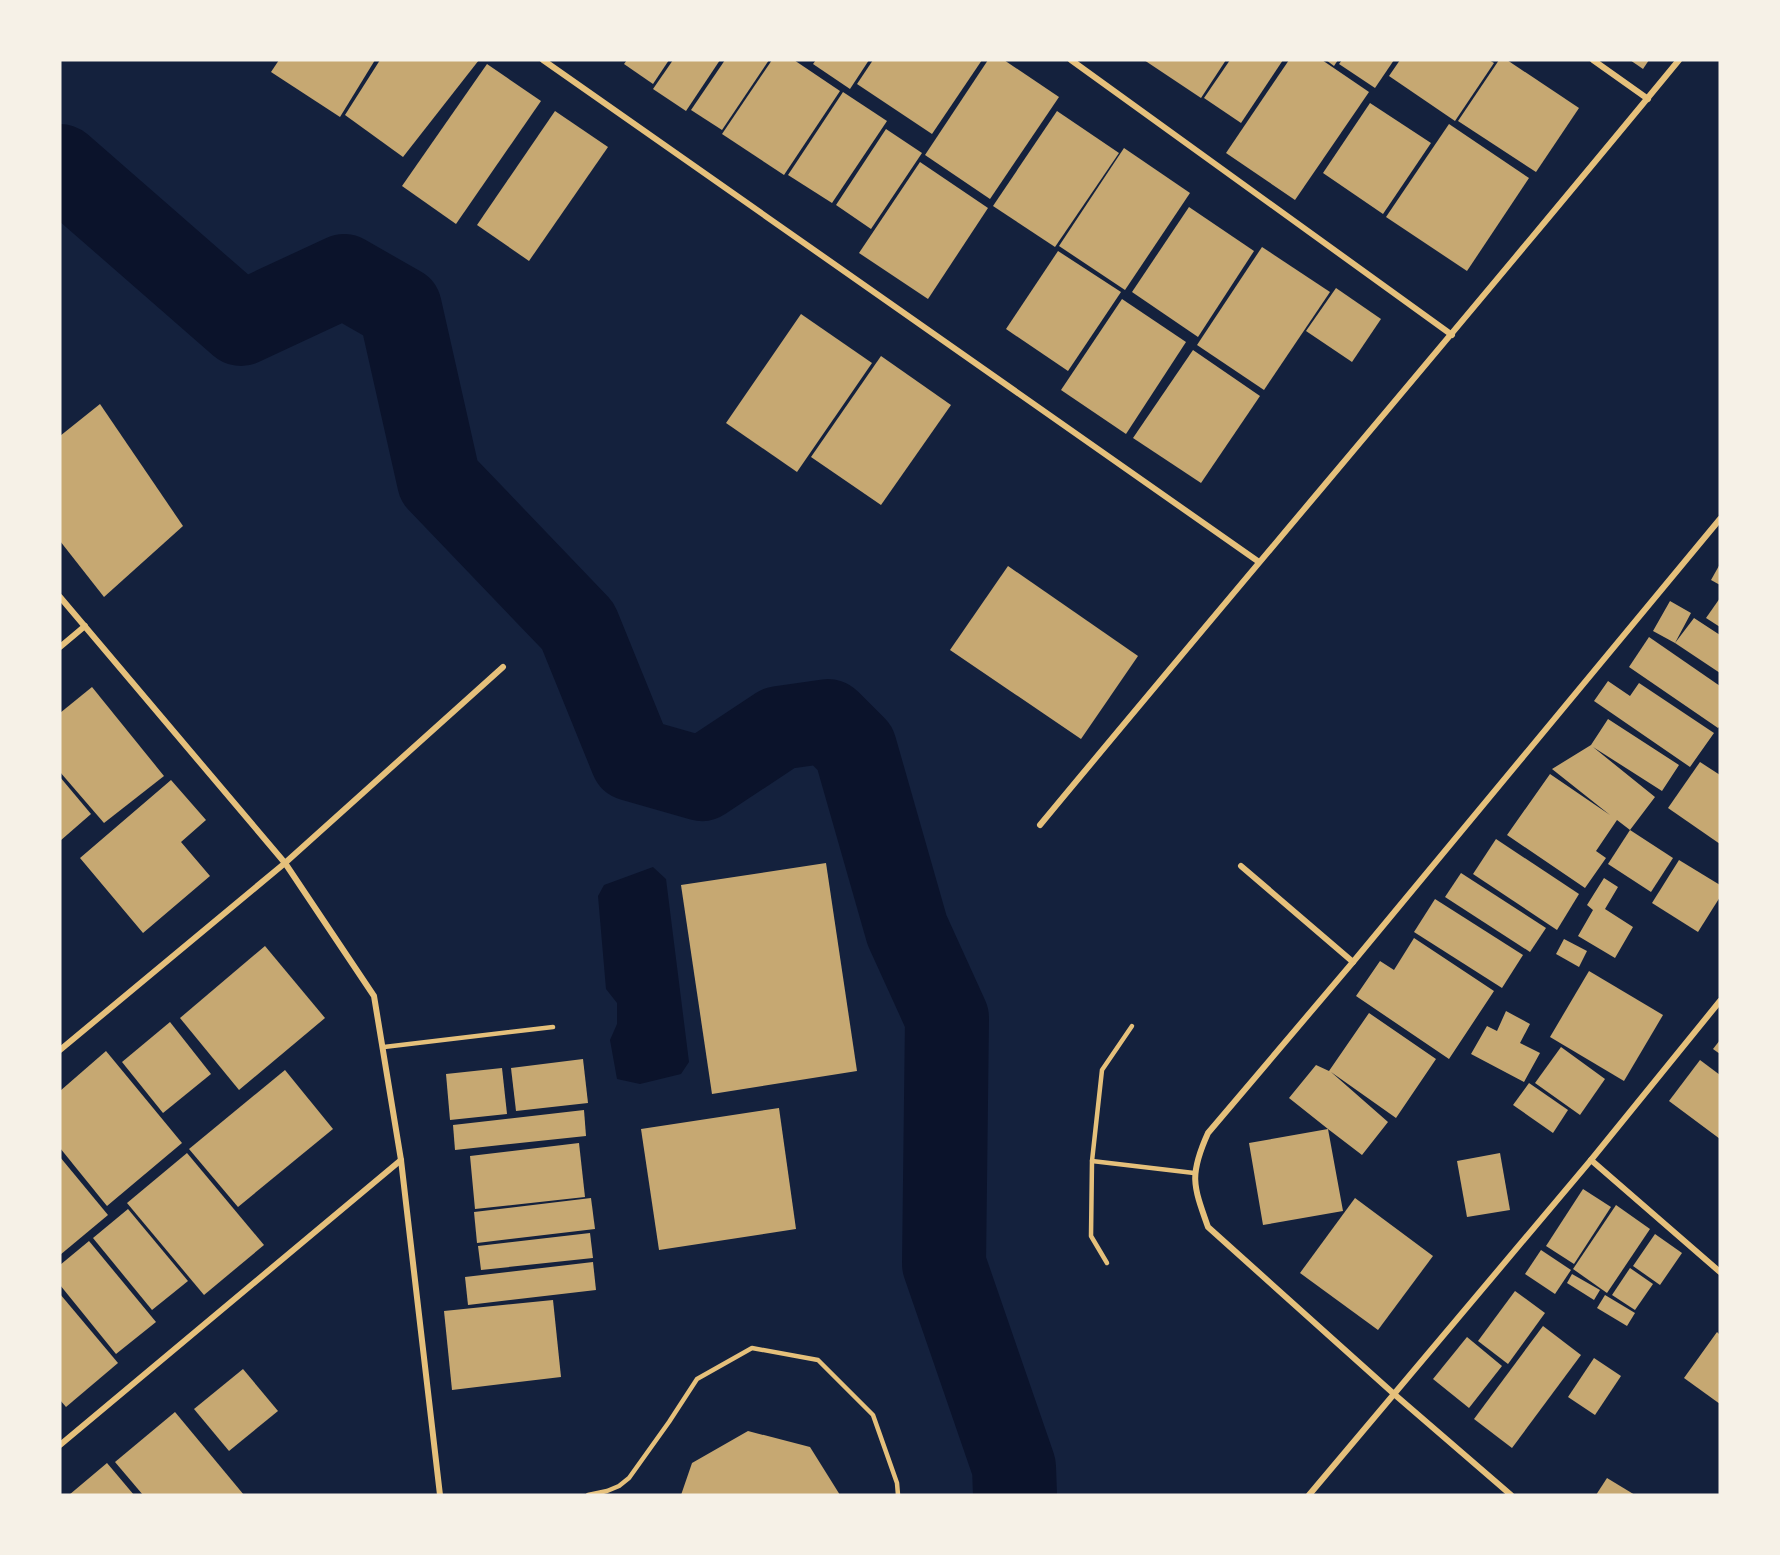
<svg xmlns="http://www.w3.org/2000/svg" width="1780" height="1555" font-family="Poppins,sans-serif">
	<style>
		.water { fill: #0b132b }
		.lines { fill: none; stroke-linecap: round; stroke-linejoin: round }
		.river { stroke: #0b132b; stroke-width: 84 }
		.building { fill: #c6a872 }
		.service { stroke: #e5c07b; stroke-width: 4.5 }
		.minor { stroke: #e5c07b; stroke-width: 6 }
	</style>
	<rect width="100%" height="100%" fill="#14213d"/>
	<polygon class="water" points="653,867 666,879 689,1062 681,1074 640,1084 617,1079 610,1040 617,1024 617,1003 606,989 598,896 604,885"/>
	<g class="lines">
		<polyline class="river" points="60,166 241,324 344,276 400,308 439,481 578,626 632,759 702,779 779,728 828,721 855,748 907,930 947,1018 944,1264 1014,1467 1015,1495"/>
	</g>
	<g class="building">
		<polygon points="279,60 375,60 340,117 271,72"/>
		<polygon points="380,60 479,60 403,157 345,115"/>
		<polygon points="627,60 669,60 653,84 624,64"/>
		<polygon points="673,60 720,60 686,111 653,89"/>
		<polygon points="725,60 769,60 722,130 691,110"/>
		<polygon points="772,60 794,60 840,91 784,175 722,134"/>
		<polygon points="816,60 869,60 850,89 813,64"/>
		<polygon points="873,60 982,60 932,134 857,84"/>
		<polygon points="988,60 1004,60 1059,97 990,199 925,155"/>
		<polygon points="1144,60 1226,60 1201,98"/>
		<polygon points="1230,60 1283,60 1241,123 1204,98"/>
		<polygon points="1289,60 1322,60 1369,92 1295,200 1226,153"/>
		<polygon points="1326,60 1338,60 1334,66"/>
		<polygon points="1342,60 1394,60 1375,88 1339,64"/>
		<polygon points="1400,60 1489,60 1494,63 1455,121 1389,76"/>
		<polygon points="1499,60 1507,60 1579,108 1536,172 1458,121"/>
		<polygon points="1630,60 1649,60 1643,69"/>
		<polygon points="487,64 541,101 456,224 402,186"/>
		<polygon points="843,92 887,121 832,203 788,175"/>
		<polygon points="1370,103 1431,143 1383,214 1323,173"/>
		<polygon points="555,111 608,147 529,261 477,225"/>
		<polygon points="1057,111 1119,153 1055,247 993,206"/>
		<polygon points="1449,124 1529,178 1467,271 1386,217"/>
		<polygon points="886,129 922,153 871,229 836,205"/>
		<polygon points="1124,148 1190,193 1125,290 1059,246"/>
		<polygon points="920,162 988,208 928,299 859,253"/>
		<polygon points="1189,207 1254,251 1198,337 1132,292"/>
		<polygon points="1262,247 1330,292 1264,390 1197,345"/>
		<polygon points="1058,251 1121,292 1068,371 1006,329"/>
		<polygon points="1336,288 1381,319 1352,362 1306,331"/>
		<polygon points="1122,299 1186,342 1126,434 1061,390"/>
		<polygon points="801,314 872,363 797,472 726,423"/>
		<polygon points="1193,350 1260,396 1201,483 1133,438"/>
		<polygon points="881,356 951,405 881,505 811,457"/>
		<polygon points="100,404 183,526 104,597 60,541 60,436"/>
		<polygon points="1720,564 1720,585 1711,580"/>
		<polygon points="1008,566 1138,656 1081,739 950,650"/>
		<polygon points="1720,598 1720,627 1706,618"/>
		<polygon points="1670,601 1691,613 1675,643 1694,618 1720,635 1720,673 1675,643 1653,631"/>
		<polygon points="1649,637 1720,686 1720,726 1718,728 1629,667"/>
		<polygon points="1608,681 1630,696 1639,683 1714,733 1690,767 1594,701"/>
		<polygon points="92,687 164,776 104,823 60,772 60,713"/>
		<polygon points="1608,719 1679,765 1662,791 1593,747 1655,797 1630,830 1617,820 1596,851 1606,858 1585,888 1507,835 1550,774 1610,815 1552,769 1591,745"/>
		<polygon points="1700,762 1720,775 1720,844 1668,808"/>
		<polygon points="60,777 91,814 60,841"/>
		<polygon points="171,780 206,820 181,842 210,876 143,933 80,858"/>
		<polygon points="1630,830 1673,858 1651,892 1608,864"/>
		<polygon points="1496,839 1579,894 1557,930 1473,874"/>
		<polygon points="1679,860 1720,885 1720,897 1698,932 1652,903"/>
		<polygon points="826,863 857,1071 712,1094 681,885"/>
		<polygon points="1461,873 1546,928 1530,952 1445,897"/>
		<polygon points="1604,878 1618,887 1605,909 1633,927 1615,958 1578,936 1593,910 1587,905"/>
		<polygon points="1435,899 1523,955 1502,988 1414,932"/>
		<polygon points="1414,938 1494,991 1449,1059 1356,996 1380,961 1394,970"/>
		<polygon points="1564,939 1587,951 1579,967 1556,954"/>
		<polygon points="265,946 325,1018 239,1090 180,1018"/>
		<polygon points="1589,971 1663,1015 1624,1081 1550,1037"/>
		<polygon points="1506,1011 1530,1024 1520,1043 1540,1053 1524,1082 1471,1054 1487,1026 1497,1031"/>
		<polygon points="1369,1013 1436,1059 1396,1118 1331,1072 1388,1122 1362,1155 1328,1129 1343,1211 1263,1225 1249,1143 1328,1129 1289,1098 1316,1065 1329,1071"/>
		<polygon points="170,1022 211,1074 163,1113 122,1062"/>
		<polygon points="1720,1040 1720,1054 1713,1049"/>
		<polygon points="1561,1047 1605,1079 1580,1115 1535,1083"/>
		<polygon points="106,1051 182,1143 107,1206 60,1148 60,1091"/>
		<polygon points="583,1059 588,1103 516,1111 511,1068"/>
		<polygon points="1700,1060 1720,1075 1720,1139 1669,1101"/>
		<polygon points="502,1068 507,1114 450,1120 446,1074"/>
		<polygon points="285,1070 333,1129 238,1207 189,1149"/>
		<polygon points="1529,1083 1568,1110 1553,1133 1513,1105"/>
		<polygon points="779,1108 796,1229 659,1250 641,1129"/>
		<polygon points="584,1110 586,1136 455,1150 453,1125"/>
		<polygon points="579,1143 585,1197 475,1209 470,1156"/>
		<polygon points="187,1153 264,1245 204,1295 127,1203"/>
		<polygon points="1500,1153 1510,1210 1467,1217 1457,1161"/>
		<polygon points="60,1157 108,1215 60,1255"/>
		<polygon points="1583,1189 1611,1207 1574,1264 1546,1246"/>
		<polygon points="591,1198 595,1229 477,1243 474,1212"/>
		<polygon points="1355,1198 1433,1256 1378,1330 1300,1273"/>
		<polygon points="1616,1205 1650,1229 1607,1293 1573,1269"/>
		<polygon points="128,1209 188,1281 152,1310 93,1238"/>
		<polygon points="590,1233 593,1258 481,1270 478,1246"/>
		<polygon points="1655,1234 1682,1253 1660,1285 1633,1266"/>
		<polygon points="89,1241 156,1322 116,1354 60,1285 60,1265"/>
		<polygon points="1541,1250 1571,1270 1555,1294 1525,1274"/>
		<polygon points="593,1262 596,1290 468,1305 465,1277"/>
		<polygon points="1630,1268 1653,1284 1635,1310 1612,1295"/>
		<polygon points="1572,1274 1600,1290 1594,1300 1567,1283"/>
		<polygon points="1515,1291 1545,1313 1508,1364 1478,1341"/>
		<polygon points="60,1294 118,1363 66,1407 60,1400"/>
		<polygon points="1605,1295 1635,1313 1627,1326 1597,1308"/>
		<polygon points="553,1300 561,1377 452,1390 444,1311"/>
		<polygon points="1543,1326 1581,1355 1512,1448 1474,1419"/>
		<polygon points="1717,1332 1720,1335 1720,1404 1684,1378"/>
		<polygon points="1467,1337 1502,1366 1469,1408 1433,1379"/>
		<polygon points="1594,1358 1621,1376 1595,1415 1568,1397"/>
		<polygon points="243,1369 278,1411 229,1451 194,1409"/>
		<polygon points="175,1412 244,1495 143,1495 115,1462"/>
		<polygon points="748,1431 810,1447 840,1495 681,1495 692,1463"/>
		<polygon points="107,1463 134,1495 69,1495"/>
		<polygon points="1607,1478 1635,1495 1596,1495"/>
	</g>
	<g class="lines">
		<g class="service">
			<polyline points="384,1047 553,1027"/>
			<polyline points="1092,1161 1194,1173"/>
			<polyline points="1107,1263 1091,1236 1092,1161 1102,1070 1132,1026"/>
			<polyline points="588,1495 607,1491 619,1486 629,1478 669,1422 697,1379 752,1348 818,1360 873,1415 897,1483 898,1495"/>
		</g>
		<g class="minor">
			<polyline points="543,60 1259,562"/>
			<polyline points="1071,60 1452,335"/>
			<polyline points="1593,60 1648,99"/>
			<polyline points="60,597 285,863 374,996 401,1160 440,1495"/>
			<polyline points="60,647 85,626"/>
			<path d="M1040,825C1252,569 1468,317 1679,60"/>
			<polyline points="1241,866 1353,962"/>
			<polyline points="60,1050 285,863 503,667"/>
			<polyline points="1591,1160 1720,1272"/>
			<polyline points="60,1445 401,1160"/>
			<polyline points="1309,1495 1591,1160 1720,1001"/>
			<path d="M1511,1495L1394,1394L1208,1227C1193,1185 1189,1175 1208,1133L1353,962L1720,519"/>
		</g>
	</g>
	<rect width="1780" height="1555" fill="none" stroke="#f6f1e7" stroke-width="123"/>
</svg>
